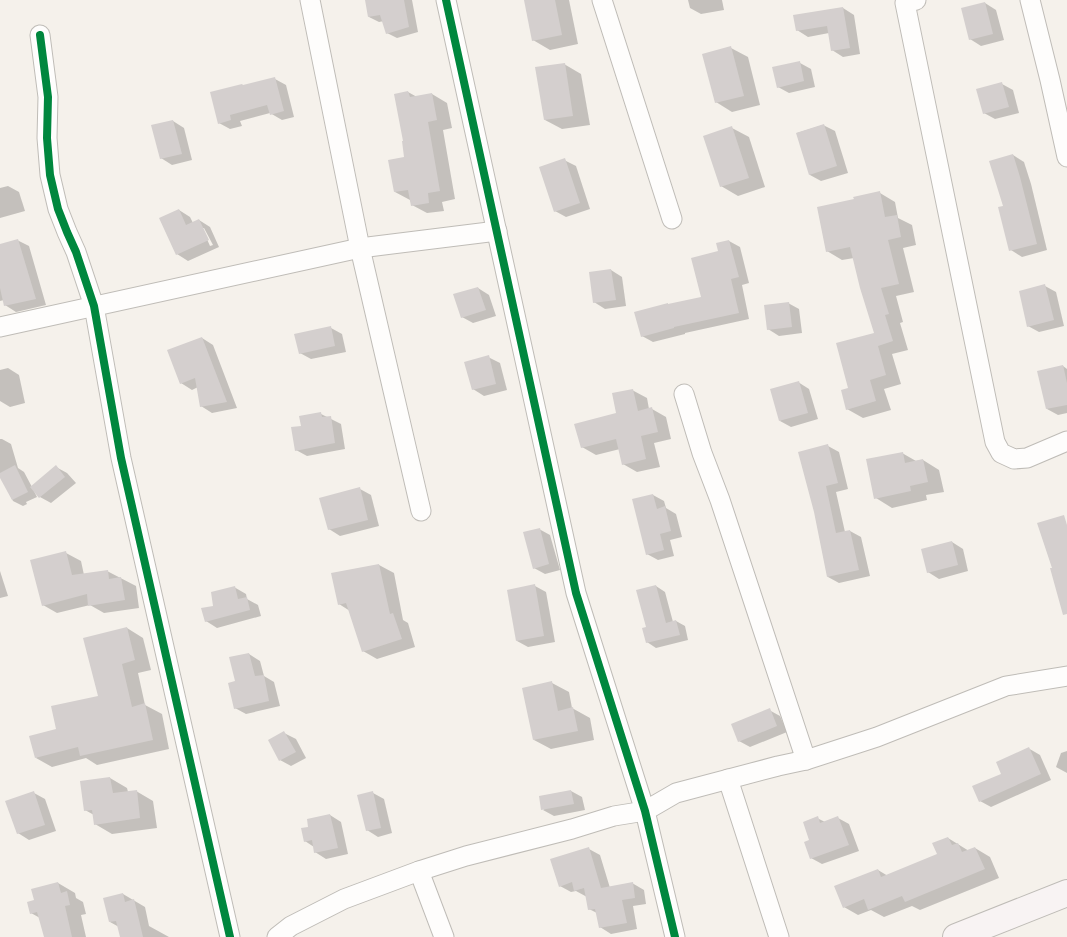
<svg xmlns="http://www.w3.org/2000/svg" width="1067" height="937" font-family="Figtree,sans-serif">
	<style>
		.shadow { fill: #0003; fill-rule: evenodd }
		.building { fill: #d4cfce }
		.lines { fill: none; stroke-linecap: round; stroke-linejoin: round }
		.street-casing { stroke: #bfbcb7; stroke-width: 21 }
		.secondary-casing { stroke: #bfbcb7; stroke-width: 28 }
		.street { stroke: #fefdfc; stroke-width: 19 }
		.secondary { stroke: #f8f3f3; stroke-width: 26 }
		.cycleway-casing { stroke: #fff; stroke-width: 11 }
		.cycleway { stroke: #00873e; stroke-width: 8 }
	</style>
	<rect width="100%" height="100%" fill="#f5f1eb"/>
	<g class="shadow">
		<polygon points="366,0 412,0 418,32 397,38 387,33 384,21 379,22 369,17"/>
		<polygon points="525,0 569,0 578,44 550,50 533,40"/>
		<polygon points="688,0 722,0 724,10 701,14 690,8"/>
		<polygon points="985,3 996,10 1004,40 981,46 970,39"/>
		<polygon points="843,8 854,15 860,54 843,57 832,50 829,33 808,37 797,30"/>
		<polygon points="731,48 748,57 760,105 732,112 716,102"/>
		<polygon points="800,63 811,69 815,87 789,93 778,87"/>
		<polygon points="564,64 581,74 590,125 562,129 545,120"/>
		<polygon points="275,79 286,85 294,117 282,120 270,113 240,121 242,126 230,129 219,123 244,86"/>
		<polygon points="1002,84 1013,90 1019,113 995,119 984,113"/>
		<polygon points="408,92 417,97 432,94 447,103 452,128 443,130 455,199 442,202 444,211 427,213 412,205 410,200 395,192 406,158"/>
		<polygon points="173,121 184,128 192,160 172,165 161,158"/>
		<polygon points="823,125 835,131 848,173 821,181 810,175 797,133"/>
		<polygon points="732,128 749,137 765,187 738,196 721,186"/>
		<polygon points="1013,155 1024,162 1031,184 1047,250 1022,257 1011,250 1005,207"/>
		<polygon points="564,160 576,166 590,209 566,217 555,211"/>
		<polygon points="8,186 19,192 25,211 0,218 0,188"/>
		<polygon points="880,193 895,202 898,218 912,225 916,245 903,248 914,292 896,296 903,322 900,323 908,350 892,354 901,384 884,389 891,410 863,418 847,409 850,389 875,334 854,258 842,260 827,251"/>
		<path d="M179,210L190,217L193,223L199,220L210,227L219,247L188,261L177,254L161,218ZM202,228H204L213,245L210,246Z"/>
		<polygon points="17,240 29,246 46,305 16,312 5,305 4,300 0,301 0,245"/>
		<polygon points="729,241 740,247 749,283 742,285 749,319 685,333 685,334 653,342 642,336 703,298 719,252"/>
		<polygon points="611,270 622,277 626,306 605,309 594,302"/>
		<polygon points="1045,286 1056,292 1064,326 1039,332 1028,326"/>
		<polygon points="478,288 489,295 496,316 473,323 462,317"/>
		<polygon points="788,303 799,309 802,333 779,336 768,329"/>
		<polygon points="331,328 342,334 346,352 311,359 300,353"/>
		<polygon points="202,338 213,345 237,408 212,413 201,406 198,387 192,390 181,383"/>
		<polygon points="488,357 500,363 507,390 484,396 473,389"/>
		<polygon points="1063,366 1067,369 1067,413 1058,415 1047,409"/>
		<polygon points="8,368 19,375 25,403 10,407 0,401 0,370"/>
		<polygon points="798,382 809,389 818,419 791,427 780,421"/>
		<polygon points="632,390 647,398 649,409 652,409 666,417 671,439 654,443 660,467 637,472 623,464 620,449 596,455 582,447 618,414"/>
		<polygon points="321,414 341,424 345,449 307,456 296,450 302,427"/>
		<polygon points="0,439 2,439 11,444 18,468 24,472 32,487 56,467 67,473 76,483 51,503 40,497 35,490 34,491 37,497 26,502 27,504 23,506 13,501 0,475"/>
		<polygon points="828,446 839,452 848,489 836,492 845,532 850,531 861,537 870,576 839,583 828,577 815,512"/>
		<polygon points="902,453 916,461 923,460 939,470 944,492 926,495 927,500 892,508 876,498"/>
		<polygon points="360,489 371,495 379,526 340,536 329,529"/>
		<polygon points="653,495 664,501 666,508 676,514 682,537 670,540 674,556 658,560 647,554"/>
		<polygon points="539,529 550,535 560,570 545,574 534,568"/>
		<polygon points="952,542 963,549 968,571 939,579 928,572"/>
		<polygon points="66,553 81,561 84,575 107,571 136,586 139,608 104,613 90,605 57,613 43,605"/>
		<polygon points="379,565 394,573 403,620 408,623 415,647 377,659 363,651 350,611 339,604"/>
		<polygon points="0,571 8,596 0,598"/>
		<polygon points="535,586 546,592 555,642 528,647 517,641"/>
		<polygon points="656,586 665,592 673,622 676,621 685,626 688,640 656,648 647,642 648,628"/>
		<polygon points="234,587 246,594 247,599 258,605 261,616 217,628 206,621 215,606"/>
		<polygon points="127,628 143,638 151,670 138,673 145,705 162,714 169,749 97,765 86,758 52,767 36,758 57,729 99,696"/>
		<polygon points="249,654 260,661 264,676 274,682 280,706 246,714 235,708 236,682"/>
		<polygon points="552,683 569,692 572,708 590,718 594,740 551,749 534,740"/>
		<polygon points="769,710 780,716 787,732 750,747 739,741"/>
		<polygon points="284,733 296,739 306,758 291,766 280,760"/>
		<polygon points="1028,748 1040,755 1051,780 991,807 980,801"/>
		<polygon points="1067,751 1067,773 1056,767 1061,753"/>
		<polygon points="110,778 127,788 128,792 136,791 153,801 157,828 112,834 95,824 94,815 85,810"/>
		<polygon points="571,791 582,797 585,810 554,816 543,810"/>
		<polygon points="34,793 45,799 56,831 29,840 18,833"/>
		<polygon points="373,793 384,799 392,833 378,837 367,830"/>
		<polygon points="330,815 341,822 348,854 326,859 315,852 314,847 305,841 310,828"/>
		<polygon points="817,818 825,822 838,818 849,824 859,851 822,864 811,858 811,841"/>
		<polygon points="948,838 969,851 975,848 990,857 999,878 920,910 912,906 884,917 871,910 858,915 844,907 878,870 888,876 939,855"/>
		<polygon points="589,849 600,855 610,888 632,883 644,890 646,904 633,906 637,929 611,934 600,927 597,913 589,909 587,897 576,891 571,892 560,886"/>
		<polygon points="58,883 75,893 76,898 83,902 86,914 81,915 86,937 45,937 40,918 31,913 36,901"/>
		<polygon points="123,894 145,907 149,926 169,937 121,937 119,927 110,922"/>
	</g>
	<g class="building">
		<polygon points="365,0 404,0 409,27 386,34 380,15 368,17"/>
		<polygon points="524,0 555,0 562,35 532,41"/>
		<polygon points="985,2 993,34 969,40 961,8"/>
		<polygon points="843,7 850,48 831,51 827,26 796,31 793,15"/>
		<polygon points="731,46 744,96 715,103 702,54"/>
		<polygon points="800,61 804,81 777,88 772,67"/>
		<polygon points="565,63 573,116 544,120 535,67"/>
		<polygon points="275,77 284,111 270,115 267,105 230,115 231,120 218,124 210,92 242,84 243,85"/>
		<polygon points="1002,82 1009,107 983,114 976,89"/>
		<polygon points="408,91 410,97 432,93 437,120 428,122 440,191 428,193 429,203 411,206 408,190 394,192 388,160 404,157 402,141 403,141 394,94"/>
		<polygon points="173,120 182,154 160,159 151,125"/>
		<polygon points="824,124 837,166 809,175 796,133"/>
		<polygon points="732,126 749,178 720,187 703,136"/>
		<polygon points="1013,154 1020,177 1037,244 1009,251 998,207 1003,206 989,161"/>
		<polygon points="565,158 580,203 554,212 539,167"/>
		<polygon points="880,191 885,217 897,215 901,237 888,240 899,284 881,288 889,314 885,315 893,341 878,346 886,375 870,380 876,401 846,410 841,390 848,388 836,343 874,333 860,288 850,247 826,252 817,207 854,199 853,197"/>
		<polygon points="179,209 186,225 199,219 209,240 176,255 159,218"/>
		<polygon points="18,239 36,299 4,306 0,288 0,244"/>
		<polygon points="729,240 739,277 731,279 739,313 674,327 674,328 641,337 634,312 668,303 668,304 701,297 691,258 718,251 716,243"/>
		<polygon points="611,269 616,300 593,303 589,272"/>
		<polygon points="1045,284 1054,320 1027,327 1019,291"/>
		<polygon points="478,287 486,310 461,318 453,294"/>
		<polygon points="789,302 792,327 767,330 764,305"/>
		<polygon points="331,326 335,346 299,354 294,334"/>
		<polygon points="202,337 227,402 200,407 195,378 180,384 167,350"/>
		<polygon points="489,355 496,384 472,390 464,362"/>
		<polygon points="1063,365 1067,383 1067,405 1046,409 1037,371"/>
		<polygon points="799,381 808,413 779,421 770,389"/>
		<polygon points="633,389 638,411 652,407 658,432 641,436 646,459 622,465 616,439 581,448 574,424 616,413 612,393"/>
		<polygon points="321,412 322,417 331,416 335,443 295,451 291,427 301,426 299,416"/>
		<polygon points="828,444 838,483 826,486 836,533 850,530 859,570 827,577 814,512 798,452"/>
		<polygon points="903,452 905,463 923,459 928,482 910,486 911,491 874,499 866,459"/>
		<polygon points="15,465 28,492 12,500 0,478 0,473"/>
		<polygon points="56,465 65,477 39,498 30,487"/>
		<polygon points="360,487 368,520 328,530 319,498"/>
		<polygon points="653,494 657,509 665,506 671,531 660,534 664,550 646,555 632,499"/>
		<polygon points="1064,515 1067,525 1067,614 1063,615 1050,568 1052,568 1037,523"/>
		<polygon points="540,528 549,564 533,569 523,532"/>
		<polygon points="952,541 958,565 927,573 921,549"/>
		<polygon points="66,551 72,575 108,570 109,579 121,577 125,600 88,606 87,594 42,606 30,560"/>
		<polygon points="379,564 390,614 393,613 402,639 362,652 346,603 338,605 331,573"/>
		<polygon points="535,584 544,636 516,641 507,590"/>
		<polygon points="656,585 666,623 676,620 680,635 646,643 642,628 646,627 636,590"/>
		<polygon points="235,586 238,599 247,597 250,610 205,622 201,608 213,606 211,592"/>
		<polygon points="127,627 135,660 122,664 132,707 145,703 153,740 80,756 78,747 35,758 29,736 56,729 51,706 98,696 83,638"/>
		<polygon points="249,653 255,676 264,675 269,701 234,709 228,683 235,681 229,657"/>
		<polygon points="552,681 558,711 573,707 578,731 533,740 522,688"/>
		<polygon points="770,708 777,726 738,742 731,724"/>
		<polygon points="284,731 296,752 279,761 268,740"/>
		<polygon points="1029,747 1041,774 979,802 972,786 1001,774 996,762"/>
		<polygon points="110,777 113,793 137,790 140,818 94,825 92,810 84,811 80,781"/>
		<polygon points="571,790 574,804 541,810 539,796"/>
		<polygon points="34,791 45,825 17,834 5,801"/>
		<polygon points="373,791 381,828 366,831 357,795"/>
		<polygon points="330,814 338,848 314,853 312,840 304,842 301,828 308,827 307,819"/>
		<polygon points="818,816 820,823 838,816 849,845 810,859 804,842 809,840 803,822"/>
		<polygon points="948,837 952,845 958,843 962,852 975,847 985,869 905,902 902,896 868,910 864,899 843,908 834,886 878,869 881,877 937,854 932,843"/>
		<polygon points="589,847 601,888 633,882 635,898 622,900 627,923 599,928 595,909 588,910 584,888 574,891 572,882 559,887 550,859"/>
		<polygon points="58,882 61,893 67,891 70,905 65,906 72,937 44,937 37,912 30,914 27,902 34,900 31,889"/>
		<polygon points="123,893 125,902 134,899 143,937 120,937 116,921 109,922 103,898"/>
	</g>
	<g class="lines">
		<g class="street-casing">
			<g id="street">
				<polyline points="310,0 360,248 421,511"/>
				<polyline points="446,0 576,593 645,811 675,937"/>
				<polyline points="602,0 672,219"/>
				<polyline points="916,0 905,3 995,442 1001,453 1014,459 1027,458 1067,441"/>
				<polyline points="1030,0 1050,80 1067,157"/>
				<polyline points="40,35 48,97 47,138 50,175 58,209 67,232 76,252 94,306 121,458 230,937"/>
				<polyline points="0,327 360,248 497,231"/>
				<polyline points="684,394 702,453 720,500 806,760"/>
				<polyline points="728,779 779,937"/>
				<polyline points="419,871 444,937"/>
				<polyline points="277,937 291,926 344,899 419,871 466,856 572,829 614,816 645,811 676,793 778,766 806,760 877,737 1006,686 1067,676"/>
			</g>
		</g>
		<g class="secondary-casing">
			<polyline id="secondary" points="956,937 1067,893"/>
		</g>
		<use href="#street" class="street"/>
		<use href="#secondary" class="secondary"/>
		<g class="cycleway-casing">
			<g id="cycleway">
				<polyline points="446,0 576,593 645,811 675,937"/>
				<polyline points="40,35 48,97 47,138 50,175 58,209 67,232 76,252 94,306 121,458 230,937"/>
			</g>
		</g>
		<use href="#cycleway" class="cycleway"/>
	</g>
</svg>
